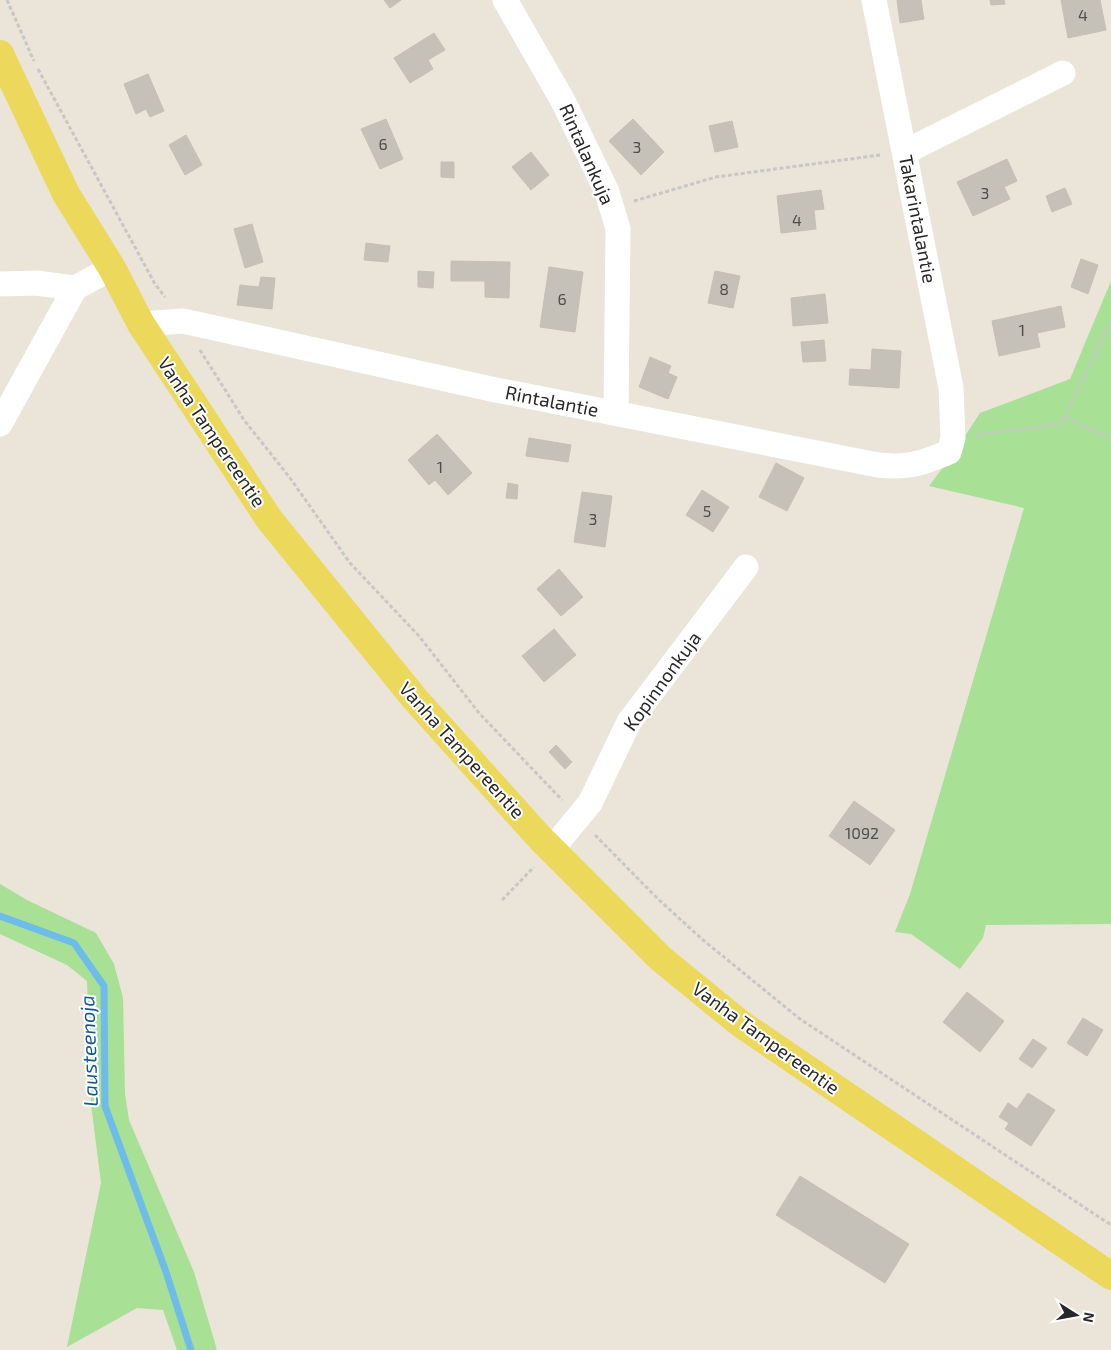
<svg xmlns="http://www.w3.org/2000/svg" width="1111" height="1350" font-family="'Exo 2',sans-serif">
	<style>
		.green { fill: #a8e096 }
		.lines { fill: none; stroke-linecap: round; stroke-linejoin: round }
		.stream { stroke: #6dbcea; stroke-width: 7 }
		.building { fill: #c5c1b9; stroke: #c5c0b3 }
		.path { stroke: #c7c7c7; stroke-width: 3; stroke-dasharray: 4 2.5; stroke-linecap: butt }
		.minor { stroke: #fff; stroke-width: 25 }
		.major { stroke: #ecd95c; stroke-width: 28 }
		.labels { text-anchor: middle; stroke-width: 4; stroke-linejoin: round; paint-order: stroke }
		.number-label { font-size: 16px; fill: #4e4e4c }
		.street-label { font-size: 19px; fill: #272727; stroke: #fff }
		.water-label { font-size: 20px; font-style: italic; fill: #105892; stroke: #fff }
	</style>
	<rect width="100%" height="100%" fill="#eae4d9"/>
	<g class="green">
		<polygon points="1111,281 1111,924 986,925 983,938 960,969 911,934 895,932 910,894 1024,508 929,486 956,450 980,413 1070,379"/>
		<polygon points="0,884 27,900 96,933 114,964 123,998 125,1094 129,1120 194,1272 217,1350 177,1350 163,1310 137,1308 67,1347 101,1183 91,1104 87,981 67,965 0,934"/>
	</g>
	<g class="lines">
		<polyline class="stream" points="0,916 74,943 104,986 105,1106 166,1272 191,1350"/>
	</g>
	<g class="building">
		<polygon points="384,0 401,0 390,8"/>
		<polygon points="897,0 921,0 924,19 900,23"/>
		<polygon points="990,0 1004,0 1005,4 991,5"/>
		<polygon points="1061,0 1100,0 1106,30 1068,38"/>
		<polygon points="434,33 445,50 428,60 433,69 410,83 394,58"/>
		<polygon points="148,74 164,111 150,117 146,109 136,114 124,84"/>
		<polygon points="386,119 403,159 380,169 361,129"/>
		<polygon points="633,119 664,152 641,175 609,141"/>
		<polygon points="732,121 738,147 715,152 709,126"/>
		<polygon points="186,135 202,165 185,175 169,145"/>
		<polygon points="531,152 549,175 531,190 512,167"/>
		<polygon points="1007,159 1017,181 1004,187 1010,199 973,216 957,182"/>
		<polygon points="441,162 454,162 454,178 441,177"/>
		<polygon points="1065,188 1072,204 1052,212 1046,196"/>
		<polygon points="821,190 824,209 814,210 816,229 781,233 777,196"/>
		<polygon points="252,224 263,262 245,268 234,229"/>
		<polygon points="366,243 390,246 388,262 364,260"/>
		<polygon points="1081,259 1098,265 1088,294 1071,287"/>
		<polygon points="451,261 510,262 509,298 485,297 485,281 451,281"/>
		<polygon points="549,267 583,272 575,332 540,327"/>
		<polygon points="418,271 434,272 433,288 418,287"/>
		<polygon points="715,271 740,276 733,308 708,303"/>
		<polygon points="261,277 275,278 272,309 237,305 240,285 259,287"/>
		<polygon points="825,294 828,323 793,326 791,298"/>
		<polygon points="1061,306 1065,327 1037,333 1040,347 999,356 992,321"/>
		<polygon points="824,340 826,361 803,362 801,342"/>
		<polygon points="872,349 901,351 899,388 849,385 850,369 871,370"/>
		<polygon points="650,357 671,366 668,373 677,377 668,399 639,387"/>
		<polygon points="437,434 472,473 448,495 435,480 429,485 408,460"/>
		<polygon points="529,438 571,445 568,462 526,456"/>
		<polygon points="776,463 804,478 787,511 759,497"/>
		<polygon points="508,483 518,485 517,499 506,498"/>
		<polygon points="702,490 729,507 713,532 686,515"/>
		<polygon points="582,492 612,496 605,547 574,542"/>
		<polygon points="559,569 583,597 561,616 537,589"/>
		<polygon points="554,629 576,655 544,682 522,656"/>
		<polygon points="556,745 572,762 565,769 549,752"/>
		<polygon points="854,801 895,830 870,865 829,836"/>
		<polygon points="967,992 1004,1021 980,1052 943,1022"/>
		<polygon points="1083,1018 1103,1030 1087,1056 1067,1043"/>
		<polygon points="1033,1039 1047,1048 1032,1068 1019,1059"/>
		<polygon points="1028,1093 1055,1110 1031,1146 1005,1129 1009,1123 999,1117 1008,1103 1017,1109"/>
		<polygon points="800,1176 909,1244 885,1283 776,1215"/>
	</g>
	<g class="lines">
		<g class="path">
			<polyline points="7,0 34,61"/>
			<polyline points="38,69 155,284 165,297"/>
			<polyline points="634,201 716,177 880,155"/>
			<polyline points="200,350 244,420 290,478 350,563 419,636 479,713 562,800"/>
			<polyline points="1065,417 1111,439"/>
			<polyline points="976,435 1061,424 1111,321"/>
			<polyline points="595,835 657,898 703,940 800,1019 1111,1225"/>
			<polyline points="502,900 534,867"/>
		</g>
		<g class="minor">
			<polyline points="505,0 563,101 607,192 618,229 616,413"/>
			<polyline points="905,152 1063,73"/>
			<polyline points="0,284 36,283 75,288"/>
			<path d="M141,324L183,321L491,389L878,465C908,468 921,464 949,452L953,438L951,388L874,0"/>
			<polyline points="0,424 75,288 112,268"/>
			<polyline points="552,849 590,803 629,722 746,567"/>
		</g>
		<polyline class="major" points="0,54 66,194 112,268 141,324 269,519 415,699 541,839 660,958 741,1024 1111,1276"/>
	</g>
	<g class="labels">
		<g class="number-label">
			<text x="1083" y="21">4</text>
			<text x="383" y="150">6</text>
			<text x="637" y="153">3</text>
			<text x="985" y="199">3</text>
			<text x="797" y="226">4</text>
			<text x="724" y="295">8</text>
			<text x="562" y="305">6</text>
			<text x="1022" y="336">1</text>
			<text x="440" y="473">1</text>
			<text x="707" y="517">5</text>
			<text x="593" y="525">3</text>
			<text x="862" y="839">1092</text>
		</g>
		<g class="street-label">
			<text transform="translate(587 154) rotate(66)" y="7">Rintalankuja</text>
			<text transform="translate(918 219) rotate(79)" y="7">Takarintalantie</text>
			<text transform="translate(552 401) rotate(11)" y="7">Rintalantie</text>
			<text transform="translate(212 432) rotate(56)" y="7">Vanha Tampereentie</text>
			<text transform="translate(662 681) rotate(-54)" y="7">Kopinnonkuja</text>
			<text transform="translate(462 750) rotate(48)" y="7">Vanha Tampereentie</text>
			<text transform="translate(766 1038) rotate(36)" y="7">Vanha Tampereentie</text>
		</g>
		<g class="water-label">
			<text transform="translate(89 1051) rotate(-92)" y="7">Lausteenoja</text>
		</g>
	</g>
	<g transform="translate(1076 1315) rotate(101)" stroke="#ffffff" stroke-width="4" paint-order="stroke">
	<path d="M0-4L9 19L0 12L-9 19Z" fill="#272727"/>
	<text y="-8" font-size="14" font-weight="bold" text-anchor="middle" fill="#272727">N</text>
	</g>
</svg>
